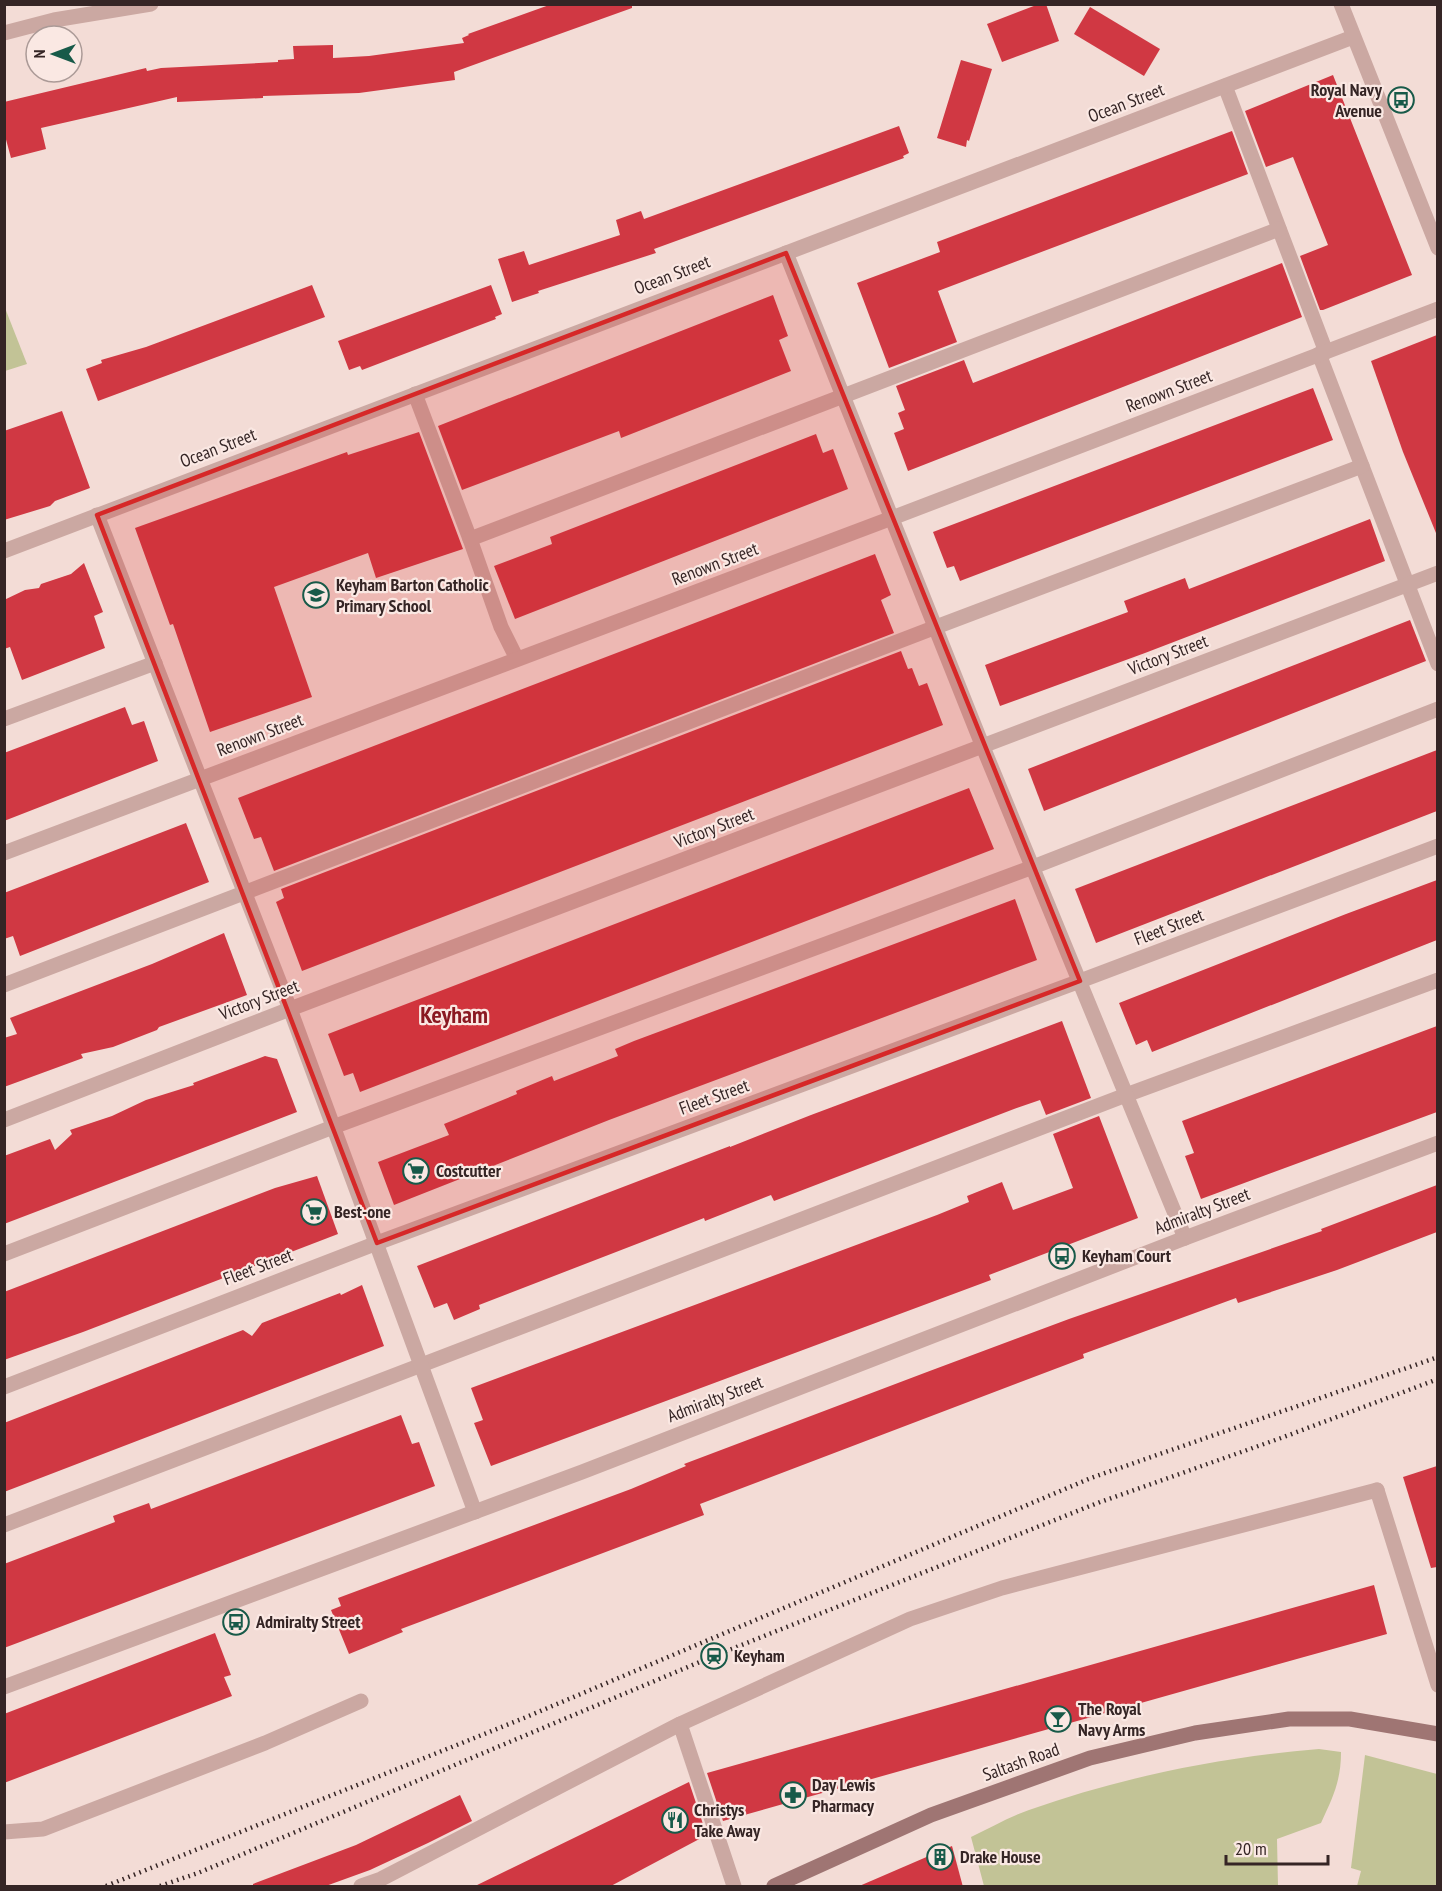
<svg xmlns="http://www.w3.org/2000/svg" width="1442" height="1891" font-family="'PT Sans Narrow',sans-serif">
	<style>
		.green { fill: #c2c396 }
		.building { fill: #d03843 }
		.lines { fill: none; stroke-linecap: round; stroke-linejoin: round }
		.service { stroke: #cba8a2; stroke-width: 15 }
		.minor { stroke: #cba8a2; stroke-width: 15 }
		.tertiary { stroke: #cba8a2; stroke-width: 15 }
		.secondary { stroke: #9f7573; stroke-width: 15 }
		.rail { stroke: #352525; stroke-width: 4.5; stroke-dasharray: 1.5 4.5; stroke-linecap: butt }
		.marked { fill: #d62828; fill-opacity: 0.2; stroke: #d62828; stroke-width: 4.5; stroke-linejoin: round }
		.labels { text-anchor: middle; stroke-width: 4.5; stroke-linejoin: round; paint-order: stroke }
		.poi-label { font-size: 18px; font-weight: bold; fill: #352525; stroke: #fae8e3; text-anchor: start }
		.street-label { font-size: 18px; fill: #352525; stroke: #fae8e3 }
		.district-label { font-size: 24px; font-weight: bold; fill: #8a1821; stroke: #fae8e3 }
	</style>
	<rect width="100%" height="100%" fill="#f3dcd6"/>
	<g class="green">
		<polygon points="5,308 27,364 5,371 4,371"/>
		<path d="M1319,1749L1341,1752C1341,1781 1333,1797 1321,1823L1277,1839L1278,1886H984L971,1837C990,1828 1009,1817 1029,1810C1123,1777 1220,1757 1319,1749Z"/>
		<polygon points="1365,1755 1437,1774 1437,1886 1357,1886 1361,1871 1351,1868"/>
	</g>
	<g class="building">
		<polygon points="552,4 632,4 632,8 454,72 455,80 359,93 263,96 263,98 177,102 177,97 41,128 46,149 11,158 4,132 4,102 146,68 147,71 161,68 278,62 278,60 294,59 293,46 333,45 333,58 369,56 464,43 462,38 469,35 468,34"/>
		<polygon points="1039,4 1046,4 1059,41 1002,62 987,24"/>
		<polygon points="1090,7 1160,49 1144,76 1074,34"/>
		<polygon points="961,60 992,69 969,141 967,140 966,147 937,138"/>
		<polygon points="1333,75 1412,275 1323,310 1320,310 1300,256 1328,245 1293,157 1266,167 1245,111"/>
		<polygon points="899,126 909,153 903,156 904,158 654,249 656,253 538,291 539,293 512,302 498,259 524,251 529,265 620,235 616,220 641,211 644,219"/>
		<polygon points="1232,131 1248,174 938,291 957,342 889,368 857,283 940,252 937,242"/>
		<polygon points="1282,263 1302,317 908,471 894,433 904,429 898,413 905,410 896,386 964,360 973,383"/>
		<polygon points="312,285 325,317 98,401 86,369 102,363 101,360 146,347"/>
		<polygon points="491,285 502,314 495,317 496,319 362,370 360,366 349,370 338,341"/>
		<polygon points="773,295 788,336 779,340 791,371 621,438 619,431 462,490 438,426"/>
		<polygon points="1437,335 1437,533 1436,533 1403,452 1371,361"/>
		<polygon points="1313,388 1333,440 960,581 954,566 947,568 933,532"/>
		<polygon points="62,411 90,488 55,501 50,506 4,520 4,431"/>
		<polygon points="419,432 463,549 376,578 368,553 274,587 312,697 210,732 173,624 170,625 135,528 347,452 348,455"/>
		<polygon points="816,434 823,453 833,449 848,489 515,619 494,566 552,544 550,537"/>
		<polygon points="1370,519 1385,561 1145,653 1000,706 985,665 1128,612 1124,601 1185,578 1189,589"/>
		<polygon points="875,554 891,595 881,600 894,633 274,871 261,837 254,839 238,798"/>
		<polygon points="84,563 103,612 94,616 105,648 22,680 10,647 4,649 4,600 25,590 39,588 41,584 71,574"/>
		<polygon points="1410,620 1426,661 1044,811 1028,769"/>
		<polygon points="901,651 908,669 912,668 919,686 927,683 943,725 302,971 276,902 284,898 281,889"/>
		<polygon points="125,707 132,725 144,721 158,761 4,821 4,753"/>
		<polygon points="1437,750 1437,811 1096,943 1075,889"/>
		<polygon points="969,788 994,849 360,1092 353,1073 344,1076 328,1034"/>
		<polygon points="186,823 209,882 20,956 13,936 4,939 4,893"/>
		<polygon points="1437,880 1437,940 1152,1052 1147,1040 1136,1045 1119,1003 1346,914"/>
		<polygon points="1015,899 1037,960 609,1120 394,1205 378,1162 449,1135 444,1124 517,1094 516,1091 552,1076 554,1081 618,1056 615,1049 634,1041"/>
		<polygon points="224,933 247,995 159,1027 157,1030 113,1047 81,1054 83,1058 4,1087 4,1038 17,1034 10,1018 152,964"/>
		<polygon points="1062,1021 1091,1098 1046,1115 1040,1100 1014,1109 774,1201 771,1195 705,1221 704,1218 510,1293 479,1305 480,1309 454,1320 447,1303 434,1308 417,1266 730,1146 730,1147 811,1115"/>
		<polygon points="1437,1026 1437,1112 1201,1199 1185,1156 1194,1153 1182,1121"/>
		<polygon points="265,1056 277,1059 297,1112 4,1224 4,1156 50,1139 55,1150 72,1134 70,1130 112,1116 146,1100 194,1085 193,1083"/>
		<polygon points="1099,1116 1138,1218 989,1275 991,1280 491,1466 474,1423 483,1420 471,1388 937,1215 969,1202 967,1196 1002,1182 1013,1210 1073,1188 1053,1134"/>
		<polygon points="317,1176 338,1234 83,1332 4,1360 4,1292 275,1188"/>
		<polygon points="1437,1185 1437,1232 1337,1270 1238,1303 1236,1298 1083,1354 1084,1358 700,1504 704,1515 401,1629 403,1632 349,1654 331,1610 341,1606 338,1598 631,1489 686,1466 684,1464 927,1372 1069,1319 1322,1231 1321,1229"/>
		<polygon points="362,1285 384,1346 4,1492 4,1423 243,1330 252,1336 262,1323 340,1293 341,1295"/>
		<polygon points="401,1415 412,1444 419,1442 435,1486 4,1648 4,1564 115,1522 113,1516 149,1503 151,1509"/>
		<polygon points="1437,1466 1437,1567 1431,1568 1403,1477"/>
		<polygon points="1374,1585 1387,1634 1304,1657 723,1821 707,1773"/>
		<polygon points="215,1633 231,1675 224,1677 232,1696 4,1783 4,1714"/>
		<polygon points="689,1782 704,1827 701,1827 705,1836 609,1887 473,1887"/>
		<polygon points="460,1795 472,1821 428,1843 370,1870 323,1887 253,1887 253,1884 356,1845"/>
		<polygon points="952,1846 963,1887 857,1887"/>
	</g>
	<g class="lines">
		<g class="service">
			<polyline points="1225,86 1326,352"/>
			<polyline points="1319,354 1438,664"/>
			<polyline points="415,394 470,539 501,627 517,659"/>
			<polyline points="470,539 1279,229"/>
			<polyline points="4,719 155,663"/>
			<polyline points="4,985 936,627 1362,466"/>
			<polyline points="4,1254 333,1127 1033,867 1438,709"/>
			<polyline points="4,1525 1126,1095 1438,980"/>
			<polyline points="680,1724 734,1886"/>
			<polyline points="4,1832 43,1829 265,1743 361,1701"/>
			<polyline points="361,1886 381,1879 680,1724 910,1619 1002,1588 1377,1490"/>
		</g>
		<g class="minor">
			<polyline points="4,33 54,20 151,4"/>
			<polyline points="786,253 983,747 1185,1238"/>
			<polyline points="97,515 290,1009 475,1512"/>
			<polyline points="4,551 1353,37"/>
			<polyline points="4,853 892,518 1438,309"/>
			<polyline points="4,1120 290,1009 1438,573"/>
			<polyline points="4,1387 377,1243 1080,981 1438,846"/>
			<polyline points="1377,1490 1438,1685"/>
			<polyline points="4,1687 582,1472 1185,1238 1438,1143"/>
		</g>
		<polyline class="tertiary" points="1341,4 1438,248"/>
		<polyline class="secondary" points="774,1886 931,1815 1090,1758 1195,1733 1289,1719 1350,1719 1438,1734"/>
		<g class="rail">
			<polyline points="106,1886 524,1718 1091,1478 1438,1357"/>
			<polyline points="160,1886 198,1873 714,1656 1100,1502 1281,1438 1438,1379"/>
		</g>
	</g>
	<path class="marked" d="M786,253L1080,981L377,1243L97,515Z"/>
	<defs>
		<g id="bus-ring" transform="scale(1.35)"><circle r="9.5" fill="#fae8e3" stroke="#185a49" stroke-width="1.5"/><path d="M-5-6H5V4H4V6H2V4H-2V6H-4V4H-5ZM-3.5-4V0h7V-4ZM-3.5 1.2v1.5H-2V1.2ZM2 1.2v1.5H3.5V1.2Z" fill="#185a49"/></g>
		<g id="school-ring" transform="scale(1.35)"><circle r="9.5" fill="#fae8e3" stroke="#185a49" stroke-width="1.5"/><path d="M0-5L7-2L0 1L-7-2ZM-4 1L0 2.5L4 1V4Q0 6-4 4Z" fill="#185a49"/></g>
		<g id="supermarket-ring" transform="scale(1.35)"><circle r="9.5" fill="#fae8e3" stroke="#185a49" stroke-width="1.5"/><path d="M-6-5.5h2.5l.6 2H6L4.5 2H-2.5L-4.4-4H-6ZM-1.5 3.2a1.3 1.3 0 1 0 .1 0ZM3 3.2a1.3 1.3 0 1 0 .1 0Z" fill="#185a49"/></g>
		<g id="station-ring" transform="scale(1.35)"><circle r="9.5" fill="#fae8e3" stroke="#185a49" stroke-width="1.5"/><path d="M-3-6H3Q5-6 5-4V2Q5 4 3 4L4.5 6H3L1.5 4h-3L-3 6H-4.5L-3 4Q-5 4-5 2V-4Q-5-6-3-6ZM-3.5-4v3h7v-3ZM-3.5 1v1.5H-2V1ZM2 1v1.5H3.5V1Z" fill="#185a49"/></g>
		<g id="bar-ring" transform="scale(1.35)"><circle r="9.5" fill="#fae8e3" stroke="#185a49" stroke-width="1.5"/><path d="M-6-5H6L.8 .8V4.5H3.5V6h-7V4.5H-.8V.8Z" fill="#185a49"/></g>
		<g id="pharmacy-ring" transform="scale(1.35)"><circle r="9.5" fill="#fae8e3" stroke="#185a49" stroke-width="1.5"/><path d="M-2-6h4v4h4v4h-4v4h-4v-4h-4v-4h4Z" fill="#185a49"/></g>
		<g id="restaurant-ring" transform="scale(1.35)"><circle r="9.5" fill="#fae8e3" stroke="#185a49" stroke-width="1.5"/><path d="M-5-6h1v4h1v-4h1v4h1v-4h1v5L-1.5 .5V6h-2V.5L-5-1ZM5-6V6H3V1.5H1.5Q1.5-4 5-6Z" fill="#185a49"/></g>
		<g id="building-ring" transform="scale(1.35)"><circle r="9.5" fill="#fae8e3" stroke="#185a49" stroke-width="1.5"/><path d="M-4-6H4V6H1V3H-1V6H-4ZM-2.5-4.3h1.7v1.8h-1.7ZM.8-4.3h1.7v1.8H.8ZM-2.5-1h1.7V.8h-1.7ZM.8-1h1.7V.8H.8Z" fill="#185a49"/></g>
	</defs>
	<g fill-rule="evenodd">
		<use href="#bus-ring" x="1401" y="100"/>
		<use href="#school-ring" x="316" y="595"/>
		<use href="#supermarket-ring" x="416" y="1171"/>
		<use href="#supermarket-ring" x="314" y="1212"/>
		<use href="#bus-ring" x="1062" y="1256"/>
		<use href="#bus-ring" x="236" y="1622"/>
		<use href="#station-ring" x="714" y="1656"/>
		<use href="#bar-ring" x="1058" y="1719"/>
		<use href="#pharmacy-ring" x="793" y="1795"/>
		<use href="#restaurant-ring" x="675" y="1820"/>
		<use href="#building-ring" x="940" y="1857"/>
	</g>
	<g class="labels">
		<g class="poi-label">
			<text x="1382" y="96" text-anchor="end">Royal Navy<tspan x="1382" dy="21">Avenue</tspan></text>
			<text x="336" y="591">Keyham Barton Catholic<tspan x="336" dy="21">Primary School</tspan></text>
			<text x="436" y="1177">Costcutter</text>
			<text x="334" y="1218">Best-one</text>
			<text x="1082" y="1262">Keyham Court</text>
			<text x="256" y="1628">Admiralty Street</text>
			<text x="734" y="1662">Keyham</text>
			<text x="1078" y="1715">The Royal<tspan x="1078" dy="21">Navy Arms</tspan></text>
			<text x="812" y="1791">Day Lewis<tspan x="812" dy="21">Pharmacy</tspan></text>
			<text x="694" y="1816">Christys<tspan x="694" dy="21">Take Away</tspan></text>
			<text x="960" y="1863">Drake House</text>
		</g>
		<g class="street-label">
			<text transform="translate(1126 103) rotate(-21)" y="6">Ocean Street</text>
			<text transform="translate(672 275) rotate(-21)" y="6">Ocean Street</text>
			<text transform="translate(1169 391) rotate(-21)" y="6">Renown Street</text>
			<text transform="translate(218 448) rotate(-21)" y="6">Ocean Street</text>
			<text transform="translate(715 564) rotate(-21)" y="6">Renown Street</text>
			<text transform="translate(1168 655) rotate(-21)" y="6">Victory Street</text>
			<text transform="translate(260 735) rotate(-21)" y="6">Renown Street</text>
			<text transform="translate(714 828) rotate(-21)" y="6">Victory Street</text>
			<text transform="translate(1169 927) rotate(-21)" y="6">Fleet Street</text>
			<text transform="translate(259 1000) rotate(-21)" y="6">Victory Street</text>
			<text transform="translate(714 1097) rotate(-20)" y="6">Fleet Street</text>
			<text transform="translate(1202 1211) rotate(-21)" y="6">Admiralty Street</text>
			<text transform="translate(258 1267) rotate(-21)" y="6">Fleet Street</text>
			<text transform="translate(715 1399) rotate(-21)" y="6">Admiralty Street</text>
			<text transform="translate(1021 1762) rotate(-20)" y="6">Saltash Road</text>
		</g>
		<g class="district-label">
			<text x="454" y="1023">Keyham</text>
		</g>
	</g>
	<rect width="1442" height="1891" fill="none" stroke="#352525" stroke-width="12"/>
	<g transform="translate(54 54) rotate(270)"><circle r="28" fill="#fae8e3" stroke="#ab9a97" stroke-width="1.5"/>
	<path d="M0-4.5L10 22L0 15L-10 22Z" fill="#185a49"/>
	<text y="-9" font-size="16" font-weight="bold" text-anchor="middle" fill="#352525">N</text>
	</g>
	<path d="M1226 1855v9h102v-9" fill="none" stroke="#352525" stroke-width="3"/>
	<text x="1235" y="1855" font-size="18" fill="#352525" stroke="#fae8e3" stroke-width="4.5" paint-order="stroke">20 m</text>
</svg>
